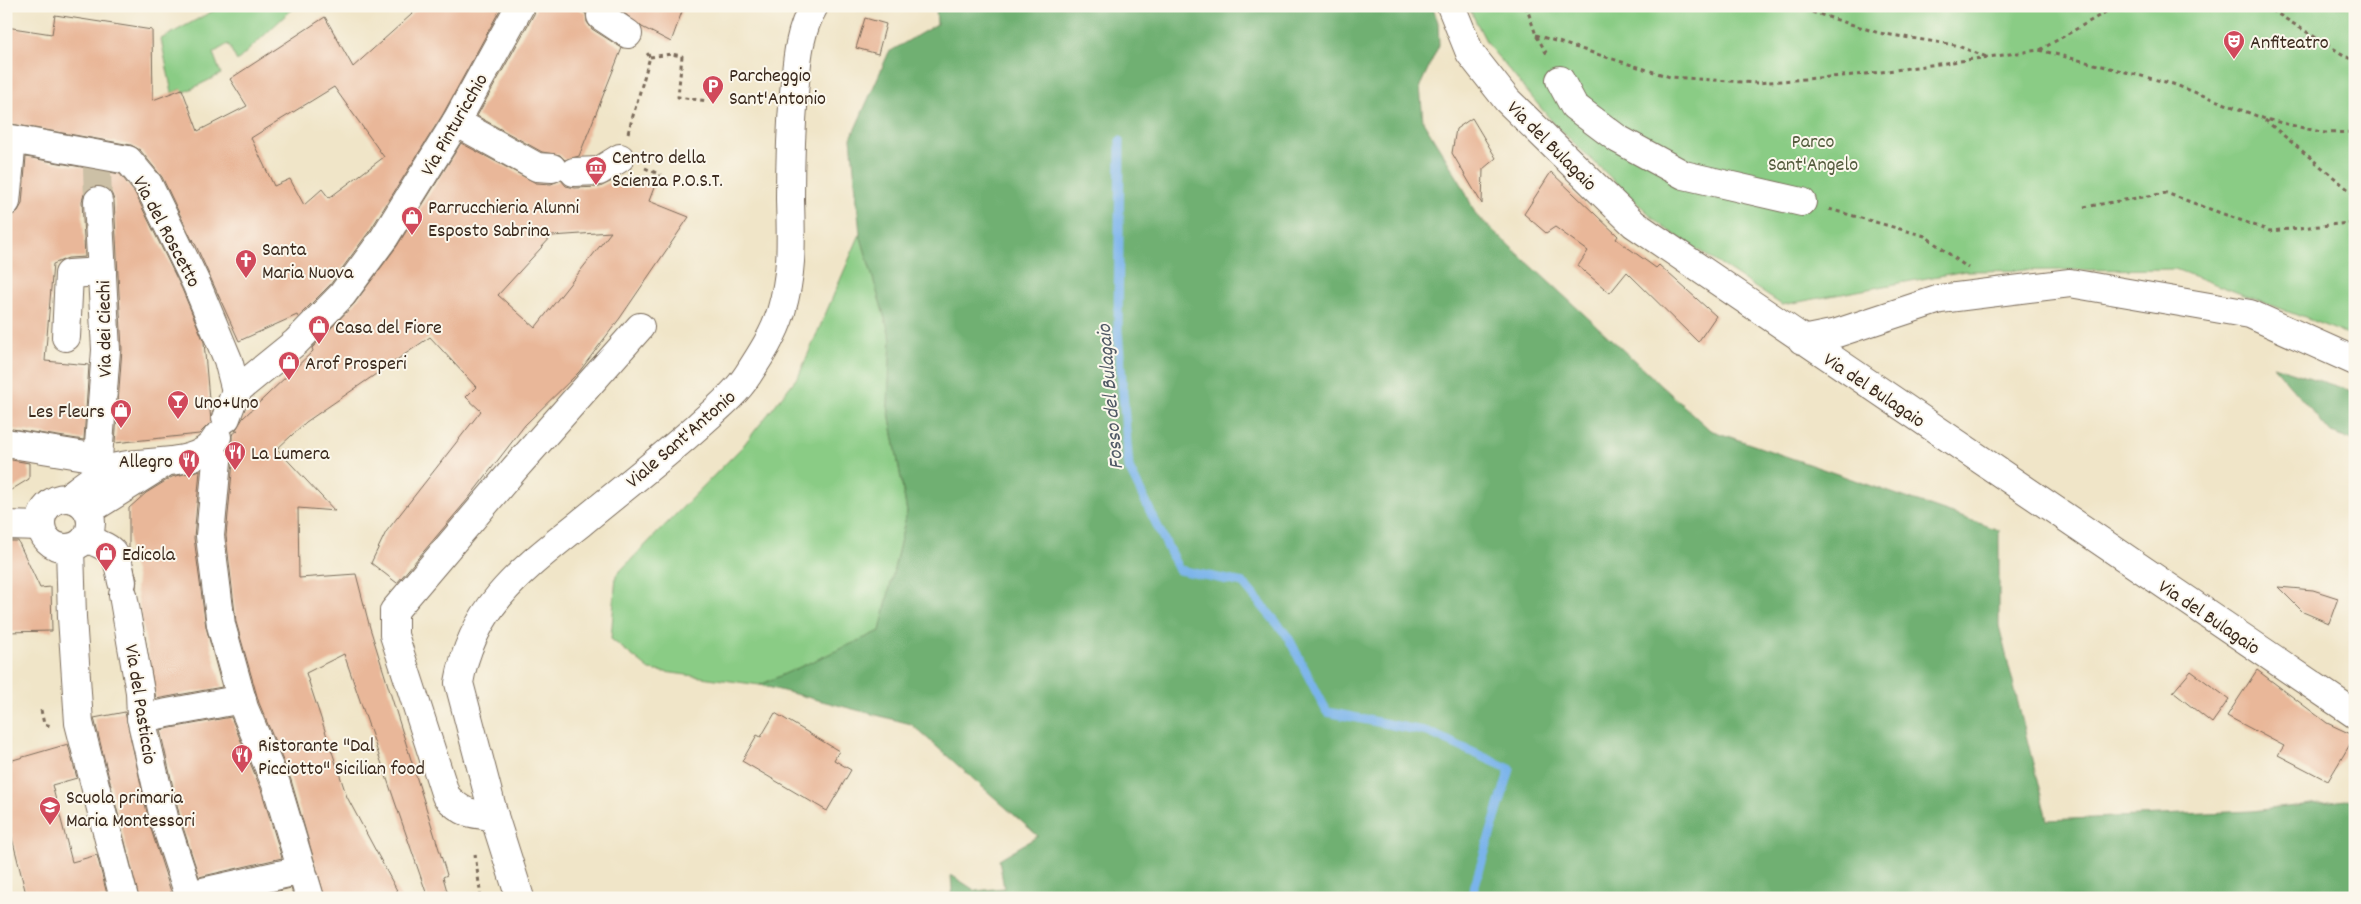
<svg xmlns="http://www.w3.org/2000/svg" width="2361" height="904" font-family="Dekko,sans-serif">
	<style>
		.green { fill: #8acc85; stroke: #627b52 }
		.forest { fill: #6fb072; stroke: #556d48 }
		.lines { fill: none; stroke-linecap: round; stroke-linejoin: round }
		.stream { stroke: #7ab4eb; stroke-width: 9 }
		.building { fill: #e9b799; fill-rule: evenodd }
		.minor-tunnel { stroke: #ccc0a6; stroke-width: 28; stroke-dasharray: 28 14; stroke-linecap: butt }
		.minor-casing { stroke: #7a6b5a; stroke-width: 30 }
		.major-casing { stroke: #7a6b5a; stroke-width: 30 }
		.path { stroke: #7a6b5a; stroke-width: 3; stroke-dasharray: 4 4; stroke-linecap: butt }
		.minor { stroke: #fff; stroke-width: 28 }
		.major { stroke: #fff; stroke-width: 28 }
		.labels { text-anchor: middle; stroke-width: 4; stroke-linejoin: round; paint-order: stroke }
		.poi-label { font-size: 20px; fill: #3b2a1e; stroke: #fbf7ec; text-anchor: start }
		.street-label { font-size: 20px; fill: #3b2a1e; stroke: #fbf7ec }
		.park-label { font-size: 20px; fill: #535b3d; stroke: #fbf7ec }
		.water-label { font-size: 21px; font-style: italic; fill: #515a66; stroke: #fbf7ec }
	</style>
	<rect width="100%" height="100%" fill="#fbf7ec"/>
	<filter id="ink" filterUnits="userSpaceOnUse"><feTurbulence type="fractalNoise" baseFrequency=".02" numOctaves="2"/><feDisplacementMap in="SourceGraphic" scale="10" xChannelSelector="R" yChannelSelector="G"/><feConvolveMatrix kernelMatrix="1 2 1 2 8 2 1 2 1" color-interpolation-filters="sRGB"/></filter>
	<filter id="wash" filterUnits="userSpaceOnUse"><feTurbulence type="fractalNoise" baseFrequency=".0096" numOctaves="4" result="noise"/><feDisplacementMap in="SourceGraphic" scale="20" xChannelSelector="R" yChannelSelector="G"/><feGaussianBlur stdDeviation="1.12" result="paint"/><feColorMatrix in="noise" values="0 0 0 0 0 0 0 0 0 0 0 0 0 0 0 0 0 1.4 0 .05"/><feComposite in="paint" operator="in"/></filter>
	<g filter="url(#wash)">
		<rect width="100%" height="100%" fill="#f0e5c8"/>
		<g class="green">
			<polygon points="222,6 326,6 292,9 237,61 228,44 213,53 221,74 183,93 181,89 172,93 161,39"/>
			<polygon points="1468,6 2355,6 2355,337 2175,269 1965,271 1782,305 1663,227 1556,126 1488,45"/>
			<polygon points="860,234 891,339 888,406 907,512 880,632 760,685 650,670 611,639 616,575 742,447 799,375"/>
		</g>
		<g class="forest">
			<polygon points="936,6 1432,6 1438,22 1439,45 1420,86 1423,121 1462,185 1476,215 1710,430 1999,530 1999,626 2047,820 2252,811 2355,799 2355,898 950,898 952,889 951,875 976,891 1004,888 999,859 1038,836 911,724 760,685 880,631 907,512 888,406 891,339 860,234 851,138 889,52 937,24"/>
			<polygon points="2273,366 2355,392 2355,441 2331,433"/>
		</g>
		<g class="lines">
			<polyline class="stream" points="1120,141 1118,331 1129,468 1179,570 1243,583 1287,635 1327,712 1428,732 1510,769 1471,898"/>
		</g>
		<g id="blocks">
			<g class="building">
				<path d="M421,6H502L443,114L371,229L330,285L298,317L297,315L239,341L193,239V242L162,177L140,150L131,145L6,123V27L52,34L55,15L152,30L153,100L182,89L198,131L247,106L230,79L325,17L353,67ZM334,87L384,157L329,198L322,189L304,205L290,179L274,186L251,138Z"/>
				<polygon points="536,6 576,6 586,14 587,22 592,29 622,48 579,156 565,160 560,155 542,152 477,116 534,14"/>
				<polygon points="615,6 684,6 671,42 642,27"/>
				<polygon points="865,18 886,24 878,54 856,48"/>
				<polygon points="1472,118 1496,158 1483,169 1482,204 1452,153 1456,129"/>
				<path d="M461,143L536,183L551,184L561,180L566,186L575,188L600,187L612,181L655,185L649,201L689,217L620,318L579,372L525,425L468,499L397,583L371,563L386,532L481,411L466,397L476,387L430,337L306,422L277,449L335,511L298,508L299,578L356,574L370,628L447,875L443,877L449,898H428L344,654L306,673L347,797L401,898H325L291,780L259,703L236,622L226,536L233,462L231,455L227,449L232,440V435L238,430L235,431L243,418L313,351L312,348L354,304L397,246ZM611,232L535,328L498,295L552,236Z"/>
				<polygon points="26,157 120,174 135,193 182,289 204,342 211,422 199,434 115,443 122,349 114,200 111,192 105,187 98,185 89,188 84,194 82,201 85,257 68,258 53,264 45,361 89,365 84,440 6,428 6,254 10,217 18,211 22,204"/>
				<polygon points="1551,172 1618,236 1616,239 1656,268 1659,265 1716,316 1698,342 1627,272 1610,293 1578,266 1588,251 1555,227 1546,233 1524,214"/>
				<polygon points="6,459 29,463 29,479 6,493"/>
				<polygon points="200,470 194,538 206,627 222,687 156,699 136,588 137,579 129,549 129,508 146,493 172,477"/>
				<polygon points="6,541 18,541 40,588 51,587 52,631 6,632"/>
				<polygon points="2278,587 2313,590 2338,598 2329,623 2303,612"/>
				<polygon points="2257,670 2327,723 2355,736 2328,781 2278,755 2284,746 2227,716"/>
				<polygon points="2191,671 2229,699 2212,723 2173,692"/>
				<polygon points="125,712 150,826 173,898 139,898 94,718"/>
				<polygon points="775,713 839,751 834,760 851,770 827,811 742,761 757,735 761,737"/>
				<polygon points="231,717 261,789 282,858 199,877 180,818 160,730"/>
				<polygon points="68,744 77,778 52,785 72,862 97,855 108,898 27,898 6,814 6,762"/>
				<polygon points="291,888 294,898 249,898"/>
			</g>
		</g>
	</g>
	<g filter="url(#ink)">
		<use href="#blocks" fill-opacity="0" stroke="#7a6b5a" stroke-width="1"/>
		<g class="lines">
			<polyline class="minor-tunnel" points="97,166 98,201"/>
			<g class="minor-casing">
				<g id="minor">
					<polyline points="601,16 628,34"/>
					<polyline points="1560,80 1574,106 1618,139 1684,175 1802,202"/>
					<polyline points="456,122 537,167 552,168"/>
					<polyline points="6,138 128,160 148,184 196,283 228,360 236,391"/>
					<polyline points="574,172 599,171 620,158"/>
					<polyline points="98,201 106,350 98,458"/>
					<polyline points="6,202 12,140"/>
					<polyline points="66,337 69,274 102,272"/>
					<polyline points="1802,340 1837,333 1940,299 2070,283 2250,314 2355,361"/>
					<polyline points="226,418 236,391 296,342 342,295 384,238 456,122 520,6"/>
					<polyline points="6,443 98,458"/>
					<polyline points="206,451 217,461 210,536 221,625 244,708 276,784 310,898"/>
					<path d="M67,498C82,487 99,472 117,467C147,459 200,469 217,437"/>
					<polyline points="88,511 163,464"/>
					<path d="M86,538C116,551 116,550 122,582"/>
					<polyline points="123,595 140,692 141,718 165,822 190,898"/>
					<polyline points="141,718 242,699"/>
					<path d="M494,816C471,814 463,814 446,796L394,635V611L516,467L640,327"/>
					<polyline points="189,895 302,870"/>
				</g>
			</g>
			<g class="major-casing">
				<g id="major">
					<polyline points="1451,6 1470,53 1507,100 1634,224 2355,714"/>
					<circle cx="66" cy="523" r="25"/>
					<polyline points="6,525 41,526"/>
					<polyline points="70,548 72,617 79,723 124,898"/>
					<path d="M520,898L494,816L459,683C472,605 525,568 582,522C621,490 661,459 698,426C714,411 735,395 747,376C760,356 774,335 781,312C793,271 791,240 790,199C790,163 791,128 794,93C797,62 798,33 814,6"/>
				</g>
			</g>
			<g class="path">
				<polyline points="1526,6 1536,35 1548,56"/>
				<polyline points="2265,6 2355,62"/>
				<polyline points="1812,12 1879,33 1955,45 1987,57"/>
				<polyline points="1536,35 1670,77 1757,83 1866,74 2039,50 2173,84 2265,119 2325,133 2355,132"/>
				<polyline points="2040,50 2116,6"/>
				<polyline points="650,57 671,54 682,56 678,97 707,101"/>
				<polyline points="2265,120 2355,195"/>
				<polyline points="628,133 650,57 647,53"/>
				<polyline points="645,168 661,175"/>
				<polyline points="2084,207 2166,193 2270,231 2349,223 2355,227"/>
				<polyline points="1829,209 1925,236 1968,268"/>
				<polyline points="41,710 44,724 51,726"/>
				<polyline points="475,854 481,898"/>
			</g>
			<use href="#minor" class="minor"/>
			<use href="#major" class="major"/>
		</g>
	</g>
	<defs>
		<g id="theatre-pin" transform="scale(1.125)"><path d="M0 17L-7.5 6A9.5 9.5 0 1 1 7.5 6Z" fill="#d1495b" stroke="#fbf7ec"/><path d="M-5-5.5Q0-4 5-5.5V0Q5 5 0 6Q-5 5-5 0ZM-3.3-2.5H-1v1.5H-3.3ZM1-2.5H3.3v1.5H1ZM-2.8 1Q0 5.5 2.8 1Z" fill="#fff"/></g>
		<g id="parking-pin" transform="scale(1.125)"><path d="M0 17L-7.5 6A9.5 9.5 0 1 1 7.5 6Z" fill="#d1495b" stroke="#fbf7ec"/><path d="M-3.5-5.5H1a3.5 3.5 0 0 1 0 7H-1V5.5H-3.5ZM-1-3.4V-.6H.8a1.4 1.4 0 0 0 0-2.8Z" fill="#fff"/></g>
		<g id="museum-pin" transform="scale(1.125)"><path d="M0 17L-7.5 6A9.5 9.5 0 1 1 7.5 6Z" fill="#d1495b" stroke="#fbf7ec"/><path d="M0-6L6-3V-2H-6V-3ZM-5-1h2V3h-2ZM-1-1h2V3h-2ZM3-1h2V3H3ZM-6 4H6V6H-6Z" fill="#fff"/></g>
		<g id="shop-pin" transform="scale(1.125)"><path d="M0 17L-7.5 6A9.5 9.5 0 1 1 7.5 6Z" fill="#d1495b" stroke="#fbf7ec"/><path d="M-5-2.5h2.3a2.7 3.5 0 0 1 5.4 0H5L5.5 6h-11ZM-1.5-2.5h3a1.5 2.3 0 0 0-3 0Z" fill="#fff"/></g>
		<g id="church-pin" transform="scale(1.125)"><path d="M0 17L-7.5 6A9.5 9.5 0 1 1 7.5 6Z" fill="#d1495b" stroke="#fbf7ec"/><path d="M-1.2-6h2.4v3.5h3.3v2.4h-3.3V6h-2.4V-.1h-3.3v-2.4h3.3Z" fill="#fff"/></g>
		<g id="bar-pin" transform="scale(1.125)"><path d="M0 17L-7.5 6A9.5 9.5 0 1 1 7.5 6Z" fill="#d1495b" stroke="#fbf7ec"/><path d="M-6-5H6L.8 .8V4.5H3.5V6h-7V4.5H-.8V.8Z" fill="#fff"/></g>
		<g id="restaurant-pin" transform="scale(1.125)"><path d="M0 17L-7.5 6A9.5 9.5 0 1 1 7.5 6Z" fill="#d1495b" stroke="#fbf7ec"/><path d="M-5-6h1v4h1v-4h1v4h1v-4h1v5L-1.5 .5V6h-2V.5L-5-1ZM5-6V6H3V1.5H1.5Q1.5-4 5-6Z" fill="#fff"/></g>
		<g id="school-pin" transform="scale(1.125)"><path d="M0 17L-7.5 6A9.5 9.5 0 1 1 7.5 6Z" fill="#d1495b" stroke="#fbf7ec"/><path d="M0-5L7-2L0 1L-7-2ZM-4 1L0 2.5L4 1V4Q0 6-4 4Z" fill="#fff"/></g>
	</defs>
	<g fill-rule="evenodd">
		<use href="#theatre-pin" x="2234" y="41"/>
		<use href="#parking-pin" x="713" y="86"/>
		<use href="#museum-pin" x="596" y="167"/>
		<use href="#shop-pin" x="412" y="217"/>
		<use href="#church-pin" x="246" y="260"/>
		<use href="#shop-pin" x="319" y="326"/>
		<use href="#shop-pin" x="289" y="362"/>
		<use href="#bar-pin" x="178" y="401"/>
		<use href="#shop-pin" x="121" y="410"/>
		<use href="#restaurant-pin" x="235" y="452"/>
		<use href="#restaurant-pin" x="189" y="460"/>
		<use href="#shop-pin" x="106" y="553"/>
		<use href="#restaurant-pin" x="242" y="755"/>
		<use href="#school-pin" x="50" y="807"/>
	</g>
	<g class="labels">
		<g class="poi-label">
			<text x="2250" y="48">Anfiteatro</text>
			<text x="729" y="81">Parcheggio<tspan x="729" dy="23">Sant'Antonio</tspan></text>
			<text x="612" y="163">Centro della<tspan x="612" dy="23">Scienza P.O.S.T.</tspan></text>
			<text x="428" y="213">Parrucchieria Alunni<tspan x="428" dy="23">Esposto Sabrina</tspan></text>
			<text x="262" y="255">Santa<tspan x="262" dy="23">Maria Nuova</tspan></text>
			<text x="335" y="333">Casa del Fiore</text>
			<text x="305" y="369">Arof Prosperi</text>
			<text x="194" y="408">Uno+Uno</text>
			<text x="105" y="417" text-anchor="end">Les Fleurs</text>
			<text x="251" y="459">La Lumera</text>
			<text x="173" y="467" text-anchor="end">Allegro</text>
			<text x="122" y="560">Edicola</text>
			<text x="258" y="751">Ristorante "Dal<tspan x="258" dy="23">Picciotto" Sicilian food</tspan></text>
			<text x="66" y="803">Scuola primaria<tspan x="66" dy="23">Maria Montessori</tspan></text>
		</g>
		<g class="street-label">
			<text transform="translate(453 124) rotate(-60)" y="7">Via Pinturicchio</text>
			<text transform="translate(1553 145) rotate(45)" y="7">Via del Bulagaio</text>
			<text transform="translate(168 231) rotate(62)" y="7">Via del Roscetto</text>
			<text transform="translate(103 329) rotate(-91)" y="7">Via dei Ciechi</text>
			<text transform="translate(1875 389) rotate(34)" y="7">Via del Bulagaio</text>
			<text transform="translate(680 438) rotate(-41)" y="7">Viale Sant'Antonio</text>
			<text transform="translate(2210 616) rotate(34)" y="7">Via del Bulagaio</text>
			<text transform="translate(142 704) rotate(81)" y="7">Via del Pasticcio</text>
		</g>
		<g class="park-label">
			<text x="1813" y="147">Parco<tspan x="1813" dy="23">Sant'Angelo</tspan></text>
		</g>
		<g class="water-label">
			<text transform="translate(1109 397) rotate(-95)" y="7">Fosso del Bulagaio</text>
		</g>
	</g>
	<rect width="2361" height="904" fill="none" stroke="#fbf7ec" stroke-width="25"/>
</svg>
